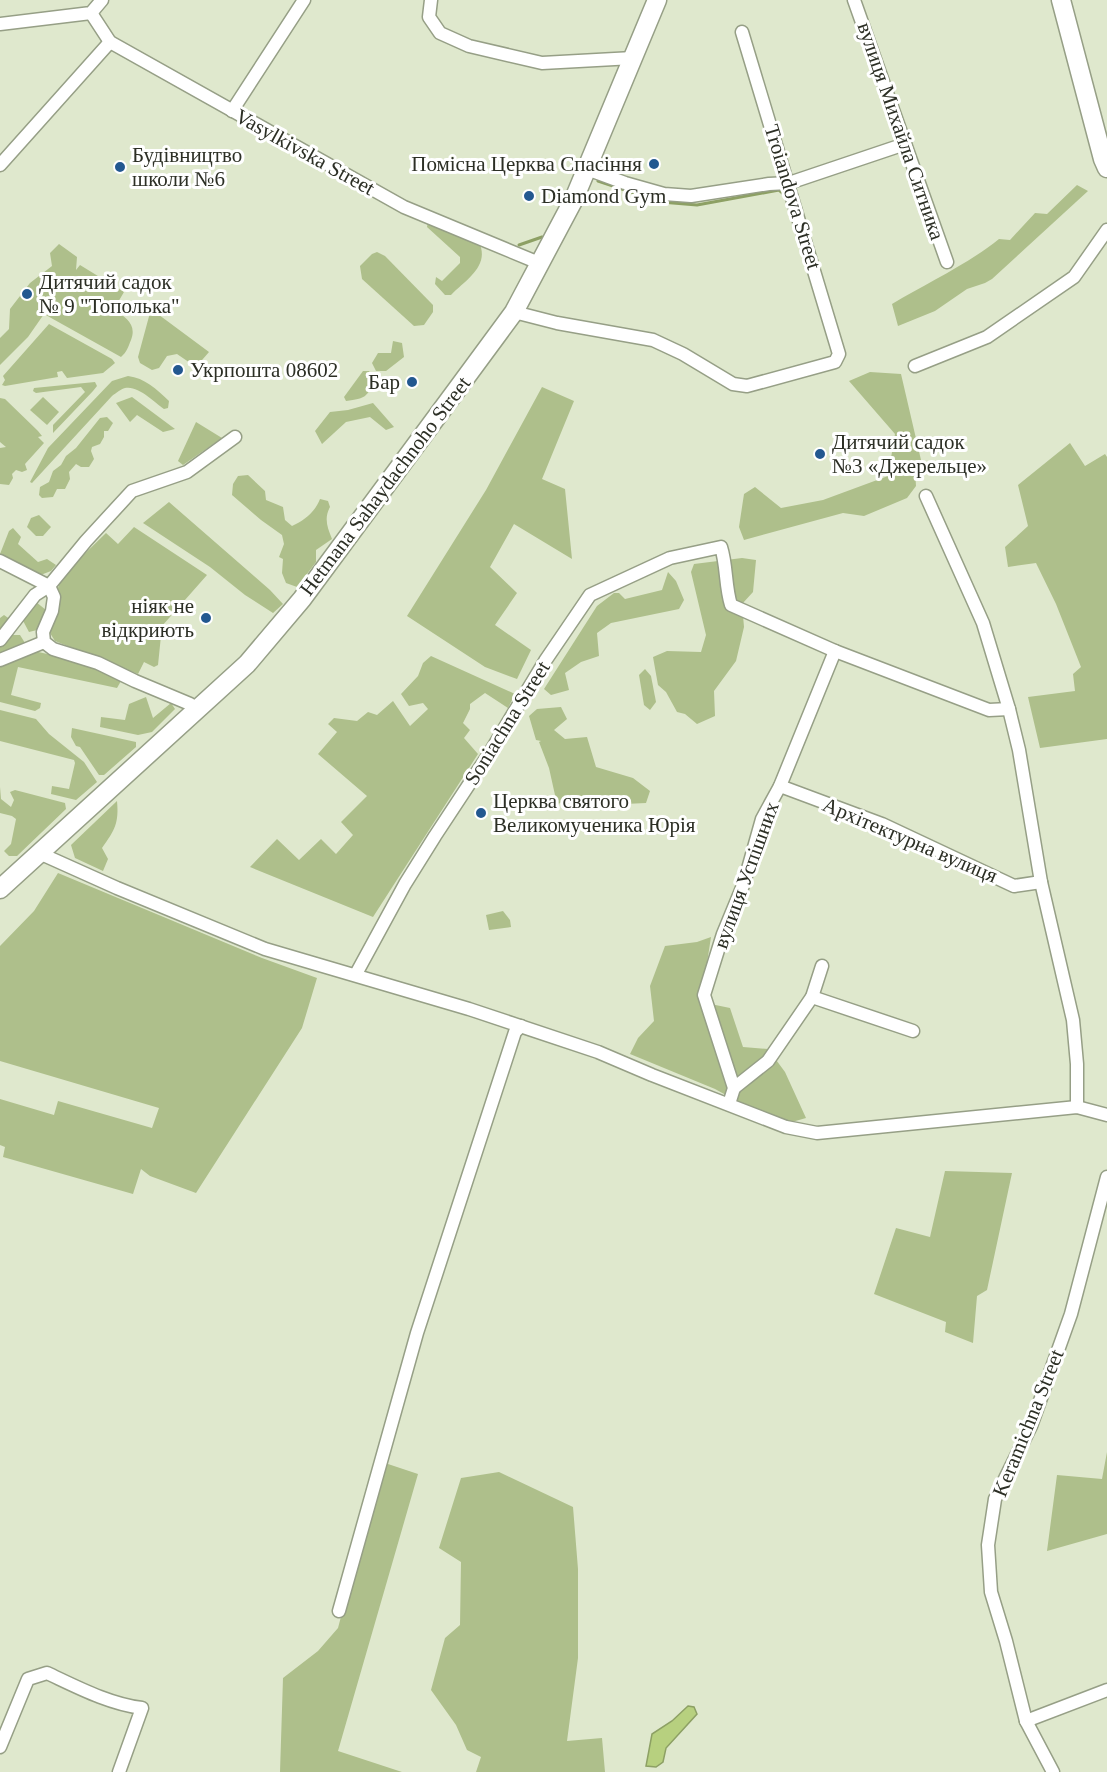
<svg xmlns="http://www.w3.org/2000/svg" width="1107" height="1772" font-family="Georgia,serif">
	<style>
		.green { fill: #aebf8b }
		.water { fill: #b7d07f; stroke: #8da064; stroke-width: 1.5 }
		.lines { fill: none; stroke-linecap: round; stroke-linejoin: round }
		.stream { stroke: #8da064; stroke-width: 3 }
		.street-casing { stroke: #969f86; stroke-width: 15 }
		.secondary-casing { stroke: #969f86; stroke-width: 21 }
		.street { stroke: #fff; stroke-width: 12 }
		.secondary { stroke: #fff; stroke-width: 18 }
		.poi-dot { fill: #235890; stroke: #fff; stroke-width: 2 }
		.labels { text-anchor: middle; stroke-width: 6; stroke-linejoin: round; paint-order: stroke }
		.street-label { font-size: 21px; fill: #2c2f25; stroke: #fff }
		.poi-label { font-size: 21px; fill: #2c2f25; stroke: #fff; text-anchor: start }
	</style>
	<rect width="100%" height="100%" fill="#dfe8cd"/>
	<g class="green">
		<path d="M1077,185L1088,191L992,279L985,283L967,289L935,311L898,326L892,304C927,283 968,264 999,239L1010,240L1035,213L1047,214Z"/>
		<path d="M428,221L479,242C490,266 467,279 451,295H445L435,284L436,277L442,281L460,263V257L427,227Z"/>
		<path d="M59,244L77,257L76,270L80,265L124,292L114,309C126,318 137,324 131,340C128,347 127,352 121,357L44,314L28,337L0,365V338L9,329L10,309L30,283L52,266L50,253Z"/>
		<polygon points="377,252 385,256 433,305 433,312 424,325 414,326 362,279 360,266 372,254"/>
		<polygon points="151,309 209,352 196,367 177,354 167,356 159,368 152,370 140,363 138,357"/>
		<polygon points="49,324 112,359 115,363 103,373 67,378 62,371 57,372 58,377 5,386 2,385 5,380 3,376"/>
		<polygon points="393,341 402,343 404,357 386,371 376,371 372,363 378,353 391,353"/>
		<path d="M363,371H369L375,380C366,398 366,398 346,401L344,397Z"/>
		<polygon points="870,372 901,374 921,460 915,471 916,486 907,498 864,516 843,513 744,540 739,527 744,494 755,487 781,508 823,500 888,476 895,434 849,381"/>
		<path d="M128,376C145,378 156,389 169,401L168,408L164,409C154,402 138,385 125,388C121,389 116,393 112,396L32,483L30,482L48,448L112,381Z"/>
		<polygon points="95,382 97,386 93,391 53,433 53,425 85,392 81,387 36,393 33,391 34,388"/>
		<polygon points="542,387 574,401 542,479 565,489 572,559 514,524 490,567 517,593 495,625 531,650 517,679 485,667 407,616 486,490"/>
		<polygon points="43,397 59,412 47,425 30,410"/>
		<polygon points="132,397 175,429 163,432 137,415 130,422 116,403"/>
		<polygon points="0,398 5,399 38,431 42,436 38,437 44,443 25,464 27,470 22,472 16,470 12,474 13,478 9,485 0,484 0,448 6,447 0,442"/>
		<polygon points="373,403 394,427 386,430 370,417 346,422 322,444 315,431 330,412 348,410"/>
		<polygon points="107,417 113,423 108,431 104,431 104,437 100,444 92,447 91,451 94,459 89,467 81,467 76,464 69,472 70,479 65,489 57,489 53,497 42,498 39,495 40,487 49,482 53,471 61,465 66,456 76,448 100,418"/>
		<polygon points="196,422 222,438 183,465 178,461"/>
		<polygon points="1070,443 1085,466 1105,454 1107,457 1107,739 1040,748 1028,697 1075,691 1073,674 1081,667 1056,604 1036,563 1008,567 1005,547 1028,526 1018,485"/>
		<path d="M248,475L265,491L266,500L283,507L285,520L292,526C305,520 315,512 320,499L328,501L330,507C324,518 327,527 332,539L316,550V562L297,587L286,583L282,573L283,559L279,557L284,544L282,535L261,520L232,495L233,484L238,476Z"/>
		<polygon points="169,502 270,590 283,604 273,613 245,595 210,567 143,523"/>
		<polygon points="39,515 51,527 43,536 36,536 27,527 31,518"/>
		<polygon points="134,527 207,575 162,626 158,665 154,667 144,662 138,674 55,641 50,633 58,611 56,593 63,575 106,533 118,544"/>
		<polygon points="13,528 21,537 18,544 38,562 47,559 56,565 51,571 38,576 0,554 9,531"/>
		<polygon points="742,558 756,560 753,592 742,604 744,627 736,661 714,691 715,716 697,724 685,714 677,712 666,692 658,685 653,657 667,651 701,652 706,635 691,572 694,564"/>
		<polygon points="668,572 676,581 684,600 679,609 611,623 597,633 599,656 581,662 565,673 569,690 551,695 544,689 597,606 614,593 619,593 625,599 662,590"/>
		<polygon points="36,602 46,610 37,630 29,632 21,617"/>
		<polygon points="4,615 11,620 10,635 20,635 25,643 0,657 0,618"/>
		<polygon points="34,651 83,662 121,681 117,688 18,667 11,695 41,703 40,708 35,711 0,702 0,666 3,663"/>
		<polygon points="431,656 515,694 508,708 485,693 470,704 470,709 463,723 470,730 464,738 478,754 373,917 250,867 277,839 299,860 321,839 336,854 353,835 341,822 367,796 318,754 337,732 328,724 334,718 357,721 368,712 377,715 393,701 410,726 428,709 423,703 409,706 401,694 418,676 423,663"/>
		<polygon points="645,669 651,676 656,702 650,710 644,705 639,675"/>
		<polygon points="146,697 153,718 171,703 175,709 152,732 138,735 100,727 101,717 125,720 129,704"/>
		<polygon points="561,707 567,719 554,730 565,739 587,737 596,767 633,778 650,791 646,803 582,806 569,801 557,804 549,768 539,742 541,741 536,740 529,716 537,709"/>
		<polygon points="0,710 36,719 49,734 84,762 97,782 76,800 51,794 52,786 69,789 75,763 74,760 0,741"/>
		<polygon points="72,728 136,742 136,747 104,775 99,775 80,747 76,746 71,737"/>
		<polygon points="0,787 1,799 11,807 14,800 10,792 15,790 65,803 66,809 17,856 9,856 4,851 11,844 16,819 12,816 0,813"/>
		<path d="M117,801C119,823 115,830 102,848L108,859L103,871L75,858L71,845Z"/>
		<polygon points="58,873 262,958 317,978 302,1028 196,1193 150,1176 141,1169 133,1194 3,1157 5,1147 0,1145 0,1099 54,1115 58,1101 152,1128 159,1108 0,1061 0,946 34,911"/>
		<polygon points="503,911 510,920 511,927 489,930 486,915"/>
		<polygon points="711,937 701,1002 730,1008 743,1047 768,1049 785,1072 806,1118 792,1122 744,1105 715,1089 630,1054 638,1038 654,1021 650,986 665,946 697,942"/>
		<polygon points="945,1171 1012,1173 987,1290 977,1296 973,1343 945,1332 946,1322 874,1294 896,1228 930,1237"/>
		<polygon points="1107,1452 1107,1534 1047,1551 1057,1475 1102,1479"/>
		<polygon points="382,1462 418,1474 338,1751 402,1772 280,1772 283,1678 318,1651 338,1628"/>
		<polygon points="499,1472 573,1507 578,1569 578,1658 567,1741 602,1738 605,1772 476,1772 481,1757 467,1750 456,1725 431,1690 445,1638 460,1625 461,1562 439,1548 461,1478"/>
	</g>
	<polygon class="water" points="688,1706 694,1707 697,1714 666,1748 663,1762 656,1767 646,1766 652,1734 672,1721"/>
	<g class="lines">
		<g class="stream">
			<polyline points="598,181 661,202 697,205 779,190 787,197"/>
			<polyline points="519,245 542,237"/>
		</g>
		<g class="street-casing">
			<g id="street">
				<polyline points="431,0 429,17 440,33 469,46 542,63 633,58"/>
				<polyline points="854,0 947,262"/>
				<polyline points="91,13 110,42 404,207 539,263"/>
				<polyline points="0,24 91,13 102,0"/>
				<polyline points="232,111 304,0"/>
				<polyline points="0,165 110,42"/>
				<polyline points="587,169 625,183 664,194 691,196 769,184 789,183 905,144"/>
				<polyline points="514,312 557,323 653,340 683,354 733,384 747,386 835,362 839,354 742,32"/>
				<polyline points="915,366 987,337 1074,277 1107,230"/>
				<polyline points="926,496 983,623 1009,709 1019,750 1041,882 1073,1020 1077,1064 1077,1107"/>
				<polyline points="0,561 49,586 54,597 52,611 43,632 44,642 53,649 98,663 135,681 190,704 198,709"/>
				<polyline points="0,640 35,595 49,586 86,541 132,491 187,472 235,437"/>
				<polyline points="0,660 44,642"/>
				<polyline points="780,786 882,824 1014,886 1041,882"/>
				<polyline points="39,853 117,888 265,949 469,1009 598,1052 652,1075 786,1127 817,1133 1077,1107 1107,1115"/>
				<path d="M356,974L405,884L435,836L489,754L545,661L590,595L670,558L721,547C727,566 725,586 731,605L835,651L989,710L1009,709"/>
				<polyline points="812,997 913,1031"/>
				<polyline points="734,1088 768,1061 812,997 822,966"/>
				<polyline points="729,1104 734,1088 704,995 723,934 744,883 762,819 780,786 835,651"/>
				<polyline points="339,1611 417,1333 515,1032 521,1026"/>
				<polyline points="1026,1721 1107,1690"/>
				<path d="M0,1747L28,1679L47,1673C77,1687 109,1704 142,1708L119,1772"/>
				<polyline points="1053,1772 1026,1721 1006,1641 991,1592 988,1545 995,1499 1031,1426 1071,1314 1107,1177"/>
			</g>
		</g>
		<g class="secondary-casing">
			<g id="secondary">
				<polyline points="1061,0 1103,159 1107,168"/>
				<polyline points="0,889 247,664 302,599 458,388 514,312 574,199 657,0"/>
			</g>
		</g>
		<use href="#street" class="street"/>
		<use href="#secondary" class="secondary"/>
	</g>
	<g class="poi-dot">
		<circle cx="654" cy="164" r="6"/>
		<circle cx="120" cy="167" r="6"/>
		<circle cx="529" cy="196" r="6"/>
		<circle cx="27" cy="294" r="6"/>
		<circle cx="178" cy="370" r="6"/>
		<circle cx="412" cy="382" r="6"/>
		<circle cx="820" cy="454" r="6"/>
		<circle cx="206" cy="618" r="6"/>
		<circle cx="481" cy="813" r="6"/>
	</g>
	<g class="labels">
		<g class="street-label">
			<text transform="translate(901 131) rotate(71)" y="7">вулиця Михайла Ситника</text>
			<text transform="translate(305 152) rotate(29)" y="7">Vasylkivska Street</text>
			<text transform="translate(793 197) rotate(73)" y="7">Troiandova Street</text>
			<text transform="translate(385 486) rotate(-53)" y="7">Hetmana Sahaydachnoho Street</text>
			<text transform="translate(507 723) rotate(-58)" y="7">Soniachna Street</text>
			<text transform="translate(910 840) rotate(23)" y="7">Архітектурна вулиця</text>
			<text transform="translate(746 875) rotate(-70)" y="7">вулиця Успішних</text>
			<text transform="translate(1028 1423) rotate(-68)" y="7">Keramichna Street</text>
		</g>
		<g class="poi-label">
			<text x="132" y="162">Будівництво<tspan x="132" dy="24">школи №6</tspan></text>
			<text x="642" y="171" text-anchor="end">Помісна Церква Спасіння</text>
			<text x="541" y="203">Diamond Gym</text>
			<text x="39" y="289">Дитячий садок<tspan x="39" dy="24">№ 9 "Тополька"</tspan></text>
			<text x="190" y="377">Укрпошта 08602</text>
			<text x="400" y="389" text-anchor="end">Бар</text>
			<text x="832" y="449">Дитячий садок<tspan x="832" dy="24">№3 «Джерельце»</tspan></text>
			<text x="194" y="613" text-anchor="end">ніяк не<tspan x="194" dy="24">відкриють</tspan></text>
			<text x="493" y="808">Церква святого<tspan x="493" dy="24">Великомученика Юрія</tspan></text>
		</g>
	</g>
</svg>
